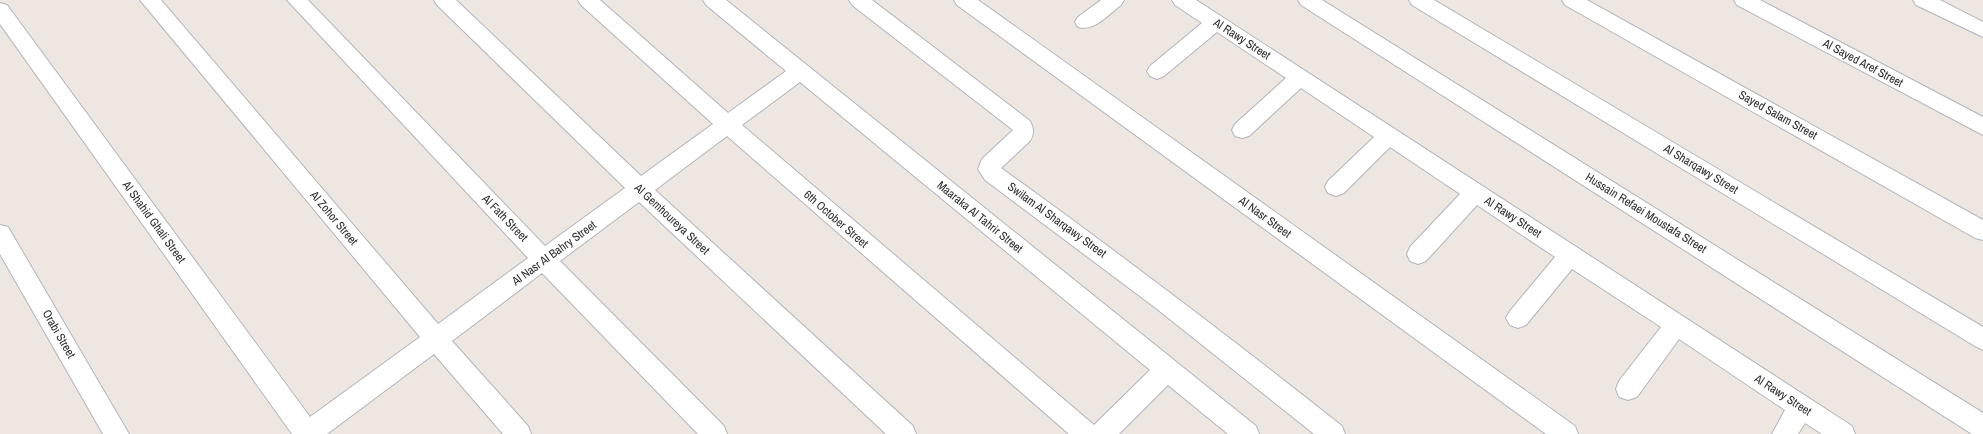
<svg xmlns="http://www.w3.org/2000/svg" width="1983" height="434" font-family="'Archivo Narrow',sans-serif">
	<style>
		.lines { fill: none; stroke-linecap: round; stroke-linejoin: round }
		.street-casing { stroke: #b1b5bd; stroke-width: 2 }
		.street { fill: #fff; fill-rule: evenodd }
		.labels { text-anchor: middle; stroke-width: 3; stroke-linejoin: round; paint-order: stroke }
		.street-label { font-size: 12px; fill: #2e2e2e; stroke: #fff }
	</style>
	<rect width="100%" height="100%" fill="#eee6e1"/>
	<g class="lines">
		<g class="street-casing">
			<g id="street">
				<path d="M140,0H161L438,324L528,258L287,0H308L545,246L625,188L437,5L434,0H456L641,176L713,124L581,5L578,0H600L728,113L786,71L706,5L703,0H726L1256,426L1259,434H1228L1168,385L1119,434H1069L727,136L655,190L913,426L916,434H886L639,202L560,261L724,426L727,434H698L542,273L452,341L528,426L531,434H503L434,354L327,434H292L0,24V3L7,5L310,417L420,337ZM800,82L1150,370L1094,425L742,125Z"/>
				<path d="M849,0H872L1030,121C1034,129 1034,134 1030,141L1001,168C1116,251 1230,337 1342,426L1345,434H1314L1157,309L985,180L978,169L982,159L1013,130L852,5Z"/>
				<polygon points="954,0 978,0 1575,426 1578,434 1546,434 957,5"/>
				<path d="M1101,0H1124L1121,5C1109,14 1094,32 1078,27L1075,22L1078,17Z"/>
				<polygon points="1172,0 1196,0 1852,426 1855,434 1822,434 1805,423 1798,434 1772,434 1785,410 1679,339 1637,397 1628,400 1619,397 1616,389 1619,381 1661,327 1572,269 1526,325 1518,328 1510,325 1506,318 1510,311 1555,257 1477,205 1426,261 1418,264 1410,261 1407,254 1410,247 1460,194 1390,147 1344,193 1336,196 1328,193 1325,187 1328,181 1374,137 1301,88 1249,136 1242,138 1235,136 1232,130 1235,124 1286,78 1217,32 1164,76 1157,79 1150,76 1147,71 1150,66 1202,23 1175,5"/>
				<polygon points="1298,0 1322,0 1983,413 1983,434 1972,434 1301,5"/>
				<polygon points="1409,0 1434,0 1983,327 1983,350 1975,346 1412,5"/>
				<polygon points="1562,0 1587,0 1983,220 1983,240 1975,238 1565,5"/>
				<polygon points="1734,0 1760,0 1983,117 1983,135 1737,5"/>
				<polygon points="1913,0 1940,0 1983,22 1983,37 1916,5"/>
				<polygon points="0,225 8,227 129,434 103,434 0,254"/>
			</g>
		</g>
		<use href="#street" class="street"/>
	</g>
	<g class="labels">
		<g class="street-label">
			<text transform="translate(1242 39) rotate(33)" y="4">Al Rawy Street</text>
			<text transform="translate(1863 63) rotate(28)" y="4">Al Sayed Aref Street</text>
			<text transform="translate(1778 115) rotate(29)" y="4">Sayed Salam Street</text>
			<text transform="translate(1701 169) rotate(31)" y="4">Al Sharqawy Street</text>
			<text transform="translate(1646 213) rotate(32)" y="4">Hussain Refaei Moustafa Street</text>
			<text transform="translate(980 217) rotate(39)" y="4">Maaraka Al Tahrir Street</text>
			<text transform="translate(1265 217) rotate(36)" y="4">Al Nasr Street</text>
			<text transform="translate(1513 217) rotate(33)" y="4">Al Rawy Street</text>
			<text transform="translate(334 218) rotate(50)" y="4">Al Zohor Street</text>
			<text transform="translate(505 218) rotate(46)" y="4">Al Fath Street</text>
			<text transform="translate(672 219) rotate(43)" y="4">Al Gemhoureya Street</text>
			<text transform="translate(836 219) rotate(41)" y="4">6th October Street</text>
			<text transform="translate(1057 220) rotate(36)" y="4">Swilam Al Sharqawy Street</text>
			<text transform="translate(154 222) rotate(54)" y="4">Al Shahid Ghali Street</text>
			<text transform="translate(554 253) rotate(-36)" y="4">Al Nasr Al Bahry Street</text>
			<text transform="translate(59 334) rotate(60)" y="4">Orabi Street</text>
			<text transform="translate(1783 395) rotate(33)" y="4">Al Rawy Street</text>
		</g>
	</g>
</svg>
